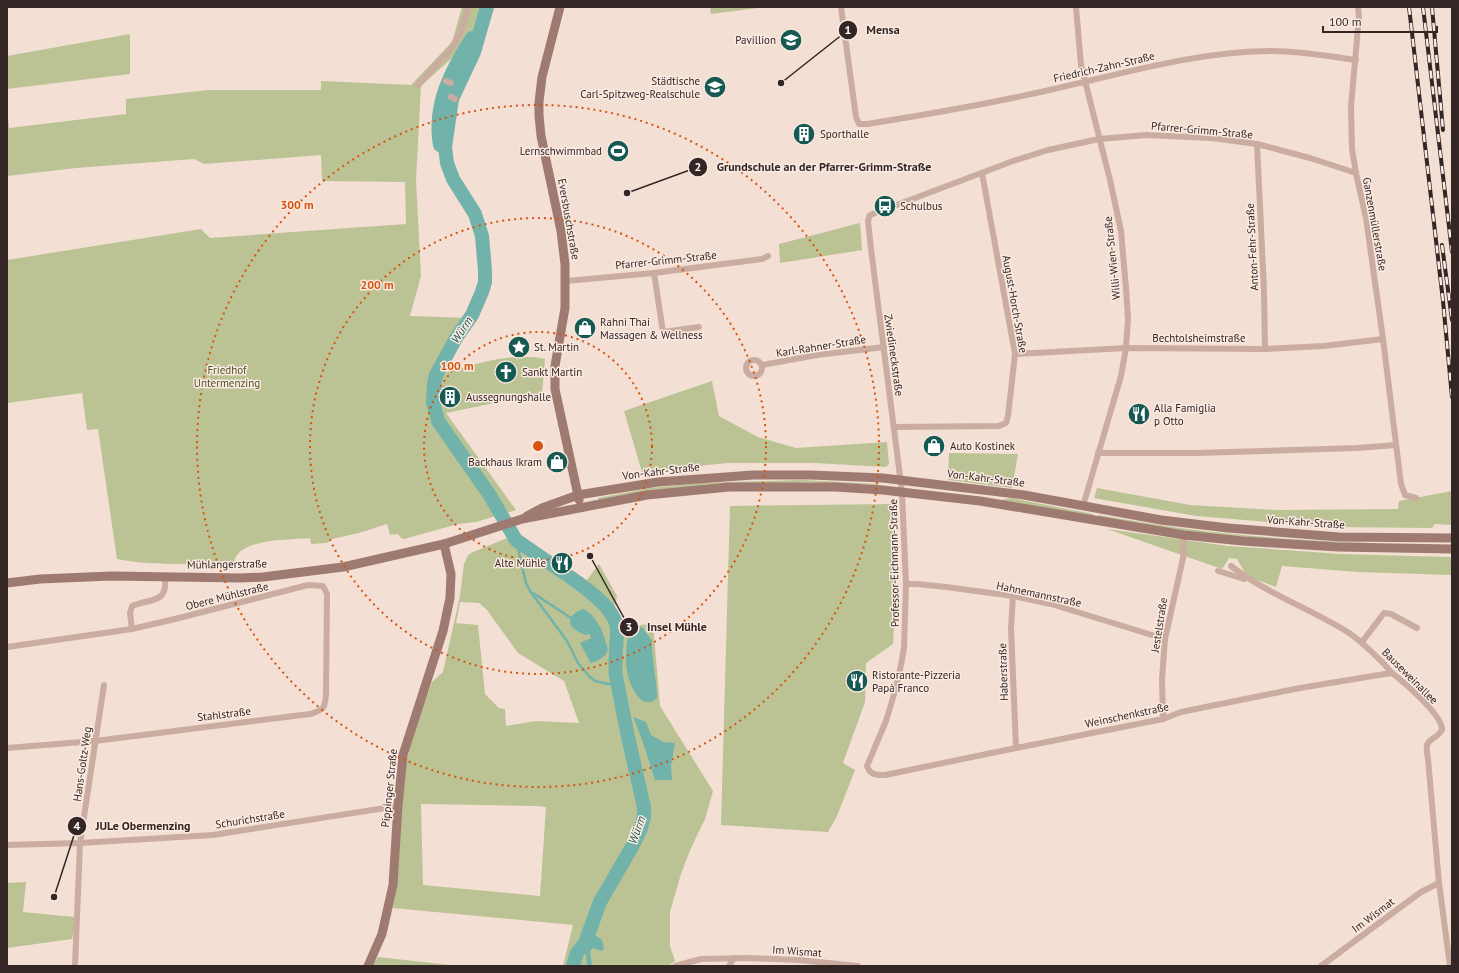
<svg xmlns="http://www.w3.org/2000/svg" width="1459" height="973" font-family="'PT Sans',sans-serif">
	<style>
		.green { fill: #bbc394; fill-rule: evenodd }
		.water { fill: #71b2aa }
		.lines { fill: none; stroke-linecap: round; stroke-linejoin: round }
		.stream { stroke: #71b2aa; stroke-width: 2.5 }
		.river { stroke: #71b2aa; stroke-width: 14 }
		.street { stroke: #cbaca0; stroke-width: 6 }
		.secondary { stroke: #9f7a71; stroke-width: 9 }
		.rail-casing { stroke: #342624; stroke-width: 4 }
		.rail { stroke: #faeae1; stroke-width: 2.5; stroke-dasharray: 8; stroke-linecap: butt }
		.ring { fill: none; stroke: #d6540e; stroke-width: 2; stroke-dasharray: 2 4 }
		.labels { text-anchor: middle; stroke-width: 3; stroke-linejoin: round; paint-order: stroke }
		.poi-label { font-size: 11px; fill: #342624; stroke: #faeae1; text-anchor: start }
		.street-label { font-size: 11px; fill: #342624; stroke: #faeae1 }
		.park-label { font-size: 11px; fill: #4c5525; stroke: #faeae1 }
		.water-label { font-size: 12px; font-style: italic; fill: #165952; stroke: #faeae1 }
		.centre { fill: #d6540e; stroke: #faeae1; stroke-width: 2 }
		.ring-label { font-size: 12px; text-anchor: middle; font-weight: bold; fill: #d6540e; stroke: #faeae1; stroke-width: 3; stroke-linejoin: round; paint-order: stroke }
		.leader { fill: none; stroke: #342624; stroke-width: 1.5 }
		.callout-dot { fill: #342624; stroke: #faeae1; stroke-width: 1.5 }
		.mark-label { font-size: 12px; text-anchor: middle; font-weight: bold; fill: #fff }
		.callout-label { font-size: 12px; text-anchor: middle; font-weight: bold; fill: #342624; stroke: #faeae1; stroke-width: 3; stroke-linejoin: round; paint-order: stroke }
	</style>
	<rect width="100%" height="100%" fill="#f3dfd4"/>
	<g class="green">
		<path d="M462,7H490L475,51L462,49L421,86L416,180L421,276L410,316L471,318L437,375C469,366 511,351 545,359L542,393L446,413L516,510L476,522L458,524L404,539L401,538L398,534L390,535L387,524L359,533L332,539L327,543L311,544L310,538C291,540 238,538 234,562C196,563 155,567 117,559L98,429L87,430L82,393L7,403V260L201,229L210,238L406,224L405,182L322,181L321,155L204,164L194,159L76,168L7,176V104L9,128L126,114V99L208,90H321V81L411,85L452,42Z"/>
		<polygon points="710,7 765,7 711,14"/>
		<polygon points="130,34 130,74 7,89 7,56"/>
		<polygon points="860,223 862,250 780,263 779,244"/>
		<polygon points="712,381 719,416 758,437 796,448 887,442 889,464 886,467 815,463 727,463 642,472 624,411"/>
		<polygon points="949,453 1018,454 1012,488 948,480"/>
		<polygon points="801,480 879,484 879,485 801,482 792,485 599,503 598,498 650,488 702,483"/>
		<polygon points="1097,488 1190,505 1278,510 1398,509 1399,501 1452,491 1452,525 1435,524 1432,528 1332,527 1196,516 1094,498"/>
		<polygon points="1011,498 1093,514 1092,517 1000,500"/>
		<polygon points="894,504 896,589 893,644 866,663 865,702 843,763 855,770 837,816 828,832 721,825 730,506"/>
		<path d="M1098,515C1136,521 1174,528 1213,532C1265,538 1318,541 1370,543V545L1213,535L1098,518Z"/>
		<polygon points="1107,529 1228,546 1341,554 1449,557 1452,558 1452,575 1358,572 1282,566 1276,587 1247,576 1237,559 1229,558 1222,569"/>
		<path d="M519,533L539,554L584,584L599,564L617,596L614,612L623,626L653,624L660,706L713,791L705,819L691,848L681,874L670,912V946L675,961L668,966H563L573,925L393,908L396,888L405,766L415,728L432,682L443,672L460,596L464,564L468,555L471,553ZM460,602L479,603L487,610L518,653L564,681L579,723L536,721L506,726L505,709L499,708L485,694L478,625L456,623ZM421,804L536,806L546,807L540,896L423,885Z"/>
		<polygon points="26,882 23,912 74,917 77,919 72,939 7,948 7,883"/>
		<polygon points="378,957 459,966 372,966"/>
	</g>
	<g class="water">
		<path d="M584,609C595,616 602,628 605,640C606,644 609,648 607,652C605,658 596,661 591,663L590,662L580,643L591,638L589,634L585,635C581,633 576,631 573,628C565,619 575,611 584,609Z"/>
		<path d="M637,626L643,628L652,641V651L657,692V698L652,702C643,703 639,699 635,692C623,673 625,652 629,631Z"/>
		<path d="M633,717L646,722L651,735L663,742L675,743L671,767L672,780H655C648,759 642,737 633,717Z"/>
		<polygon points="587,923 596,927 595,935 602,940 604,949 601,951 593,948 590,951 592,966 587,966 586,955 584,954 578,966 571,966 575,950 582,938"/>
	</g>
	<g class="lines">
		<g class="stream">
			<polyline points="516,540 526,583 530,591 567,641 578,663 589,676 595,681 618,686"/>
			<polyline points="533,593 571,618"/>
		</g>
		<g class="river">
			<polyline points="487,7 474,52 452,99 445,147 447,163 453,179 475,214 482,236 485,271 485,282 482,292 472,315 456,338 436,375 434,384 433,402 438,421 489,494 516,540 564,573"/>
			<path d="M440,145C433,105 451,71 472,38"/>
			<path d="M570,577C586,588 616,609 617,629C617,645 614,661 616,676L628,737L644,807V817L641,828L633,845L600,902L585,943L577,953L573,966"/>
		</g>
		<g class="street">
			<path d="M841,7L856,117L859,124H867C930,114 993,103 1054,89C1125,73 1199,51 1272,51C1300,51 1328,56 1356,60"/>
			<polyline points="1076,7 1081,65 1110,180 1121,231 1126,288 1128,319 1126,348 1121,376 1083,506"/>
			<polyline points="1358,7 1359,16 1351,107 1352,149 1356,173 1366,218 1383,339 1401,484 1405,495 1416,498"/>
			<polyline points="446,81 451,83"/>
			<polyline points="418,85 451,49 462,30 468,7"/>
			<polyline points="451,97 455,99"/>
			<polyline points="1257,144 1264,290 1265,349"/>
			<path d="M1356,173L1310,158L1257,144L1212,138L1147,135L1099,139L1048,150L1013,161L870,215L868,221L871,249L902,492L906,584L904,648L901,665L895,691L886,721L867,766C870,775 876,775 885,775L1016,748L1163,719L1181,712L1300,688L1391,673"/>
			<polyline points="654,273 663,332 699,327"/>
			<polyline points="566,281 654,273 762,259 768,256"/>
			<polyline points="1015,354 1126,348 1265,349 1324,346 1383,339"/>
			<circle cx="754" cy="368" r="8"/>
			<polyline points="762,365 817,355 884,347"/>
			<polyline points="894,427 999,426 1006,423 1008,416 1015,354 982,173"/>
			<polyline points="1098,453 1196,453 1357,448 1396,445"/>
			<path d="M1231,566C1266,593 1308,608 1346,631C1359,639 1370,650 1381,661C1387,666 1389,672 1396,676C1407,685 1443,716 1442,730C1433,744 1423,735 1428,759L1439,883L1450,966"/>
			<polyline points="1218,571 1244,579"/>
			<polyline points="906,584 917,584 946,587 1013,596 1051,604 1165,639"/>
			<polyline points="1013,596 1011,628 1016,748"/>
			<path d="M132,629L130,613L132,606C151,598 168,604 165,577"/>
			<polyline points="1362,642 1384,613 1391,614 1417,628"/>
			<path d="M7,647L132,629L175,619L308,585L323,586L327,594L326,694C325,708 324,710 310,714L95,741L7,748"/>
			<polyline points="1163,719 1162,679 1165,639 1183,558 1184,535"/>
			<polyline points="7,845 80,843 213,835 398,806"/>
			<polyline points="75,966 80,843 104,685"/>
			<polyline points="675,966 701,959 748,958 798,960 858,966"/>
			<polyline points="729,966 734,958"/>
			<polyline points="1321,966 1421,892 1439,883"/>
		</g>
		<g class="secondary">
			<polyline points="560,7 542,77 539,102 539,115 541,136 561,231 565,264 565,308 555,366 555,389 579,500"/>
			<polyline points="527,516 542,508 578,495 658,482 753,475 811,475 883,478 1024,495 1161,520 1228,528 1339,537 1452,538"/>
			<polyline points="7,583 40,579 111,576 240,578 263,577 343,567 444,544 522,519 647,495 729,487 835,487 883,490 980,501 1184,535 1242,541 1338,547 1452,549"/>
			<polyline points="368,966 382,934 393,885 398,806 403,755 443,631 450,598 451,574 444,544"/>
		</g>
		<g class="rail-casing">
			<g id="rail">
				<polyline points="1409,7 1443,301 1452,397"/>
				<polyline points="1423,7 1452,252"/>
				<polyline points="1432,7 1443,130"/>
				<polyline points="1442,245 1452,320"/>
			</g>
		</g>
		<use href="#rail" class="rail"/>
	</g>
	<g class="ring">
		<circle cx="538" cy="446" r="114"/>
		<circle cx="538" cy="446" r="228"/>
		<circle cx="538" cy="446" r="341"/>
	</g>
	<defs>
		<g id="school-disc" transform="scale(1.15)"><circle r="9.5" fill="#165952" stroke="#faeae1"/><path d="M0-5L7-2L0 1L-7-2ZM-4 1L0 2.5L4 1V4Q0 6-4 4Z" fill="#fff"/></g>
		<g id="building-disc" transform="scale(1.15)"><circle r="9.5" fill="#165952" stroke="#faeae1"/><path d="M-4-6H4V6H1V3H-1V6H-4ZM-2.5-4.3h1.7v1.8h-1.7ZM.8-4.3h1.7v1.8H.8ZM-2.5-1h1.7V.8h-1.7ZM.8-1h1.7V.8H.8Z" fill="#fff"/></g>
		<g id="stadium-disc" transform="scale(1.15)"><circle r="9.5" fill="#165952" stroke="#faeae1"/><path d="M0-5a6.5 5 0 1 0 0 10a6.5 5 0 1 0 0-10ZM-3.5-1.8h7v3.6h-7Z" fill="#fff"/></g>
		<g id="bus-disc" transform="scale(1.15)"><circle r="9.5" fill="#165952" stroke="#faeae1"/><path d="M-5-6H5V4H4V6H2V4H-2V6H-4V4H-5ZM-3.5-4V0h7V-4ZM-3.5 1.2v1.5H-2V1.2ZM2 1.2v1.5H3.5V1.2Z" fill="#fff"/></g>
		<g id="shop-disc" transform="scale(1.15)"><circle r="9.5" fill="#165952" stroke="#faeae1"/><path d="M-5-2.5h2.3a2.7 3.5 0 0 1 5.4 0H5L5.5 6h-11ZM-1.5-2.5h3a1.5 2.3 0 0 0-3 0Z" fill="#fff"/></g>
		<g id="sight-disc" transform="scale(1.15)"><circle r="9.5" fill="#165952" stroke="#faeae1"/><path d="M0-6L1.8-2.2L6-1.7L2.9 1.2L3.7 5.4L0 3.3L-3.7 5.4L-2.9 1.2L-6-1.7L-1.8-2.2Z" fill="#fff"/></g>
		<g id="church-disc" transform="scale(1.15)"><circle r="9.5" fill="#165952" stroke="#faeae1"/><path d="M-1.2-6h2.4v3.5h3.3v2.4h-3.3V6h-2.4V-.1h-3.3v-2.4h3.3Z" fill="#fff"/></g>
		<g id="restaurant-disc" transform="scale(1.15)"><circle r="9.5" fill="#165952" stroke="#faeae1"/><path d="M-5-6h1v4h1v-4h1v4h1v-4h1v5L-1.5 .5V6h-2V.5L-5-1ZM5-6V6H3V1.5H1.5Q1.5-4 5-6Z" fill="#fff"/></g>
	</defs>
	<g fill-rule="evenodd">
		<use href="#school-disc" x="791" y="40"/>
		<use href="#school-disc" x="715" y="87"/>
		<use href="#building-disc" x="804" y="134"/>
		<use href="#stadium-disc" x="618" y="151"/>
		<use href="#bus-disc" x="885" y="206"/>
		<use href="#shop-disc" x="585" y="328"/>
		<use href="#sight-disc" x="519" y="347"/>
		<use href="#church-disc" x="506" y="372"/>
		<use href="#building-disc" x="450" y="397"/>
		<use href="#restaurant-disc" x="1139" y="414"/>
		<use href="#shop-disc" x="934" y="446"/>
		<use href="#shop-disc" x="557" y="462"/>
		<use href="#restaurant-disc" x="562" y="563"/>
		<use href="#restaurant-disc" x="857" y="681"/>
	</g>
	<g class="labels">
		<g class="poi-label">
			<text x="776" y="44" text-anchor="end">Pavillion</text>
			<text x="700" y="85" text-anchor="end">Städtische<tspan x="700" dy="13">Carl-Spitzweg-Realschule</tspan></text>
			<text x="820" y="138">Sporthalle</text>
			<text x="602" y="155" text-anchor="end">Lernschwimmbad</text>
			<text x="900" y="210">Schulbus</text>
			<text x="600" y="326">Rahni Thai<tspan x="600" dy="13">Massagen &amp; Wellness</tspan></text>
			<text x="534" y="351">St. Martin</text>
			<text x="522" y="376">Sankt Martin</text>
			<text x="466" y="401">Aussegnungshalle</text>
			<text x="1154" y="412">Alla Famiglia<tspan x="1154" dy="13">p Otto</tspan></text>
			<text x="950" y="450">Auto Kostinek</text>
			<text x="542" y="466" text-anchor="end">Backhaus Ikram</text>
			<text x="546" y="567" text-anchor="end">Alte Mühle</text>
			<text x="872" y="679">Ristorante-Pizzeria<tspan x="872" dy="13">Papà Franco</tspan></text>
		</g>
		<g class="street-label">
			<text transform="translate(1104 67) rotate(-13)" y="4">Friedrich-Zahn-Straße</text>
			<text transform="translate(1202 130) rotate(5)" y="4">Pfarrer-Grimm-Straße</text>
			<text transform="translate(569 219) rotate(80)" y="4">Eversbuschstraße</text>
			<text transform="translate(1375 224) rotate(80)" y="4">Ganzenmüllerstraße</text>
			<text transform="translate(1252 247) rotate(-93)" y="4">Anton-Fehr-Straße</text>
			<text transform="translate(1112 258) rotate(-96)" y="4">Willi-Wien-Straße</text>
			<text transform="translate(666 260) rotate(-6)" y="4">Pfarrer-Grimm-Straße</text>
			<text transform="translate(1015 304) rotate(80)" y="4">August-Horch-Straße</text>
			<text x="1199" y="342">Bechtolsheimstraße</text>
			<text transform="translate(821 346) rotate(-9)" y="4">Karl-Rahner-Straße</text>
			<text transform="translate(894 355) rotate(82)" y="4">Zwiedineckstraße</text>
			<text transform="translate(661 471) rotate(-7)" y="4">Von-Kahr-Straße</text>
			<text transform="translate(986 478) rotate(7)" y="4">Von-Kahr-Straße</text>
			<text transform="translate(1306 522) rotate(4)" y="4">Von-Kahr-Straße</text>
			<text transform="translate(894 563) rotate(-91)" y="4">Professor-Eichmann-Straße</text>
			<text transform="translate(227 564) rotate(-1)" y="4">Mühlangerstraße</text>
			<text transform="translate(1039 594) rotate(12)" y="4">Hahnemannstraße</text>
			<text transform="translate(227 596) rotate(-14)" y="4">Obere Mühlstraße</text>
			<text transform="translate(1159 625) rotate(-81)" y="4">Jestelstraße</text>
			<text transform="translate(1003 672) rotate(-92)" y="4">Haberstraße</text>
			<text transform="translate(1410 676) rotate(45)" y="4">Bauseweinallee</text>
			<text transform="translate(224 714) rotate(-7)" y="4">Stahlstraße</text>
			<text transform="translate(1127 715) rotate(-12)" y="4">Weinschenkstraße</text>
			<text transform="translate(82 764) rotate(-82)" y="4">Hans-Goltz-Weg</text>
			<text transform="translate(389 788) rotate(-84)" y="4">Pippinger Straße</text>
			<text transform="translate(250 819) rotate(-9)" y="4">Schurichstraße</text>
			<text transform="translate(1373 915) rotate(-37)" y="4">Im Wismat</text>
			<text transform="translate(797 951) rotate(4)" y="4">Im Wismat</text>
		</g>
		<g class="park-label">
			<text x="227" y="374">Friedhof<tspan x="227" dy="13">Untermenzing</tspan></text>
		</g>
		<g class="water-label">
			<text transform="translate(462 330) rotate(-57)" y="4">Würm</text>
			<text transform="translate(637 830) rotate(-70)" y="4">Würm</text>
		</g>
	</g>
	<circle cx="538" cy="446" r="6" class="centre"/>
	<g class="ring-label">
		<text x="297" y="209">300 m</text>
		<text x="377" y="289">200 m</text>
		<text x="457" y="370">100 m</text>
	</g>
	<path class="leader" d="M781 83L848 30M627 193L698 167M590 556L629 627M54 897L77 826"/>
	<g class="callout-dot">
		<circle cx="781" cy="83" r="4"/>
		<circle cx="627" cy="193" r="4"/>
		<circle cx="590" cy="556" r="4"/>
		<circle cx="54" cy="897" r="4"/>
		<circle cx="848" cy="30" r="10"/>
		<circle cx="698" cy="167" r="10"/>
		<circle cx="629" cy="627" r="10"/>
		<circle cx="77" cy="826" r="10"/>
	</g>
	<g class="mark-label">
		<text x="848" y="34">1</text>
		<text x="698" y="171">2</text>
		<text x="629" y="631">3</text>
		<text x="77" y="830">4</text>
	</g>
	<g class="callout-label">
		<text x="883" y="34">Mensa</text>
		<text x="824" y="171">Grundschule an der Pfarrer-Grimm-Straße</text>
		<text x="677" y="631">Insel Mühle</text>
		<text x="143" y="830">JULe Obermenzing</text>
	</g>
	<rect width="1459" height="973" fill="none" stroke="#342624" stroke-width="16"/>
	<path d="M1323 26v6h114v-6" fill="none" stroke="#342624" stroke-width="2"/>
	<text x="1329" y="26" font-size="12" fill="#342624" stroke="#faeae1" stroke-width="3" paint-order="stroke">100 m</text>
</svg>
